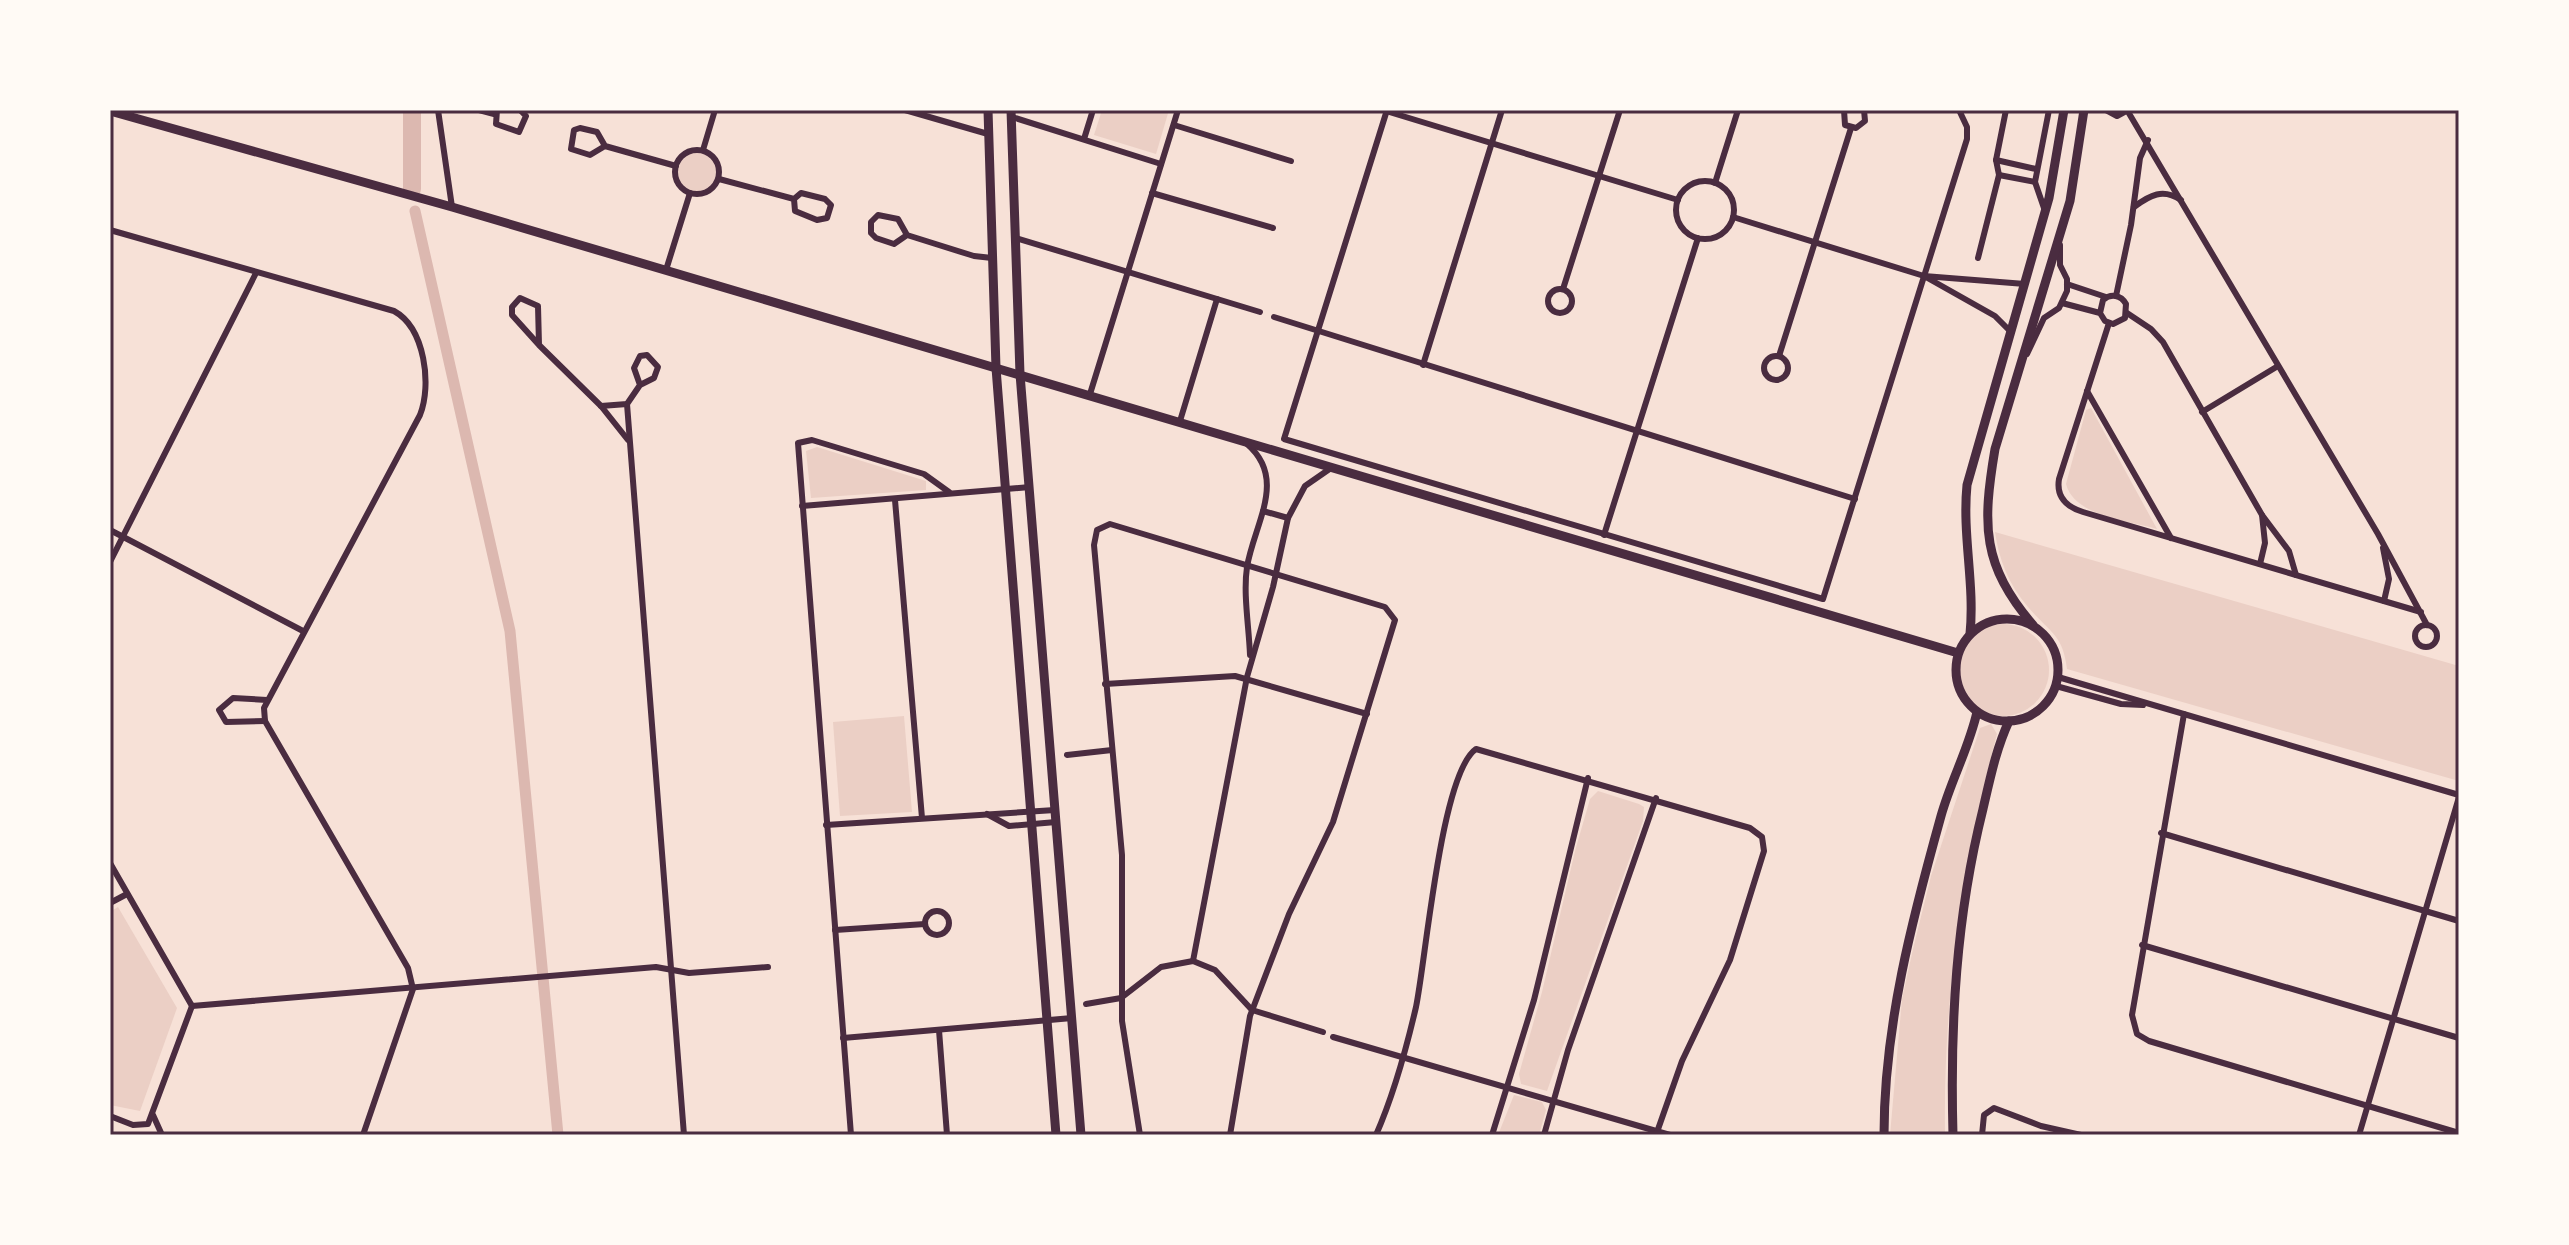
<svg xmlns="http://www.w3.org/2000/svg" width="2569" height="1245" font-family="Barlow,sans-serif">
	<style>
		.green { fill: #ebcfc5 }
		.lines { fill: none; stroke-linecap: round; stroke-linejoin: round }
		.canal { stroke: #dcb8b0; stroke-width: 11 }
		.river { stroke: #dcb8b0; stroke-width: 18 }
		.minor { stroke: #4a2c40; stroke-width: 6 }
		.secondary { stroke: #4a2c40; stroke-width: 9 }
		.neatline { fill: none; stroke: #4a2c40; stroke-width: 3 }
	</style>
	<rect width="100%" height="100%" fill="#f7e1d7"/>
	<g class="green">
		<polygon points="1102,110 1169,110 1156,154 1094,135"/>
		<circle cx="697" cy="172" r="22"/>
		<path d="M2091,408L2157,529C2129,521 2074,516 2066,484L2086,410Z"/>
		<polygon points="817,447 926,481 926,490 811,498 806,451"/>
		<path d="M1995,532L2459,666V781L2067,669C2063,634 2049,632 2028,607C2009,585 1999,560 1995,532Z"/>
		<circle cx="2003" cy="670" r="46"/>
		<polygon points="904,716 912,812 840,816 833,722"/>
		<path d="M1991,724L1997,734C1962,865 1943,999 1945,1135H1890L1902,999L1913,949L1931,876L1980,728Z"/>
		<polygon points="1598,791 1639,804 1644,807 1643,821 1547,1091 1521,1084 1519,1074 1542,992 1575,851 1590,799"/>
		<polygon points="118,907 177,1008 140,1111 110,1105 110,912"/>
		<polygon points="1514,1095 1542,1102 1546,1110 1539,1135 1498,1135"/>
	</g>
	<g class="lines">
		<polyline class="canal" points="415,211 510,631 558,1135"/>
		<polyline class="river" points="412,189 412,110"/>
		<g class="minor">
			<polyline points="438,110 452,207"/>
			<polyline points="479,110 494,114"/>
			<polyline points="497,110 496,124 519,132 526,116 520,110"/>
			<polyline points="905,110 988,134"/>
			<polyline points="1387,110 1284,439 1823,599 1967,139 1967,127 1959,110"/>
			<polyline points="1844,110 1845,125 1856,128 1865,121 1864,110"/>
			<polyline points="2106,110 2117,116 2128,110"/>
			<polyline points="2127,110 2378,534 2427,625"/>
			<polyline points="1386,111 1678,200"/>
			<polyline points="1012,117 1161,164"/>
			<polyline points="1174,125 1291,161"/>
			<polyline points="1084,139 1093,110"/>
			<polyline points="605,146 590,155 571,149 574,130 580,128 597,132 605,146 676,166"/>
			<circle cx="697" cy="172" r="22"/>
			<polyline points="703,150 715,110"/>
			<polyline points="1996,160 2036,169"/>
			<polyline points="1999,175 2035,182"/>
			<polyline points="719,179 794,199 795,211 817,220 827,218 831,205 825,199 801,193 794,199"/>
			<circle cx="1705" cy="210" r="29"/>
			<polyline points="1715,183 1738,110"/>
			<polyline points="1152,193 1273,228"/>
			<path d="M2134,207C2150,195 2163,188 2181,200"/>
			<polyline points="2045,211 2035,182 2049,110"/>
			<polyline points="1733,217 1924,276 2025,284"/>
			<path d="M110,230L394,311C425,328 432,385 420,415L264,708L265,721L408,968L413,989L363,1135"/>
			<polyline points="907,235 894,244 876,238 871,233 871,222 878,215 898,219 907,235 974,256 992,258"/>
			<polyline points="1016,238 1260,312"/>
			<polyline points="1978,258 1999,175 1996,160 2006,110"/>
			<polyline points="666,270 690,193"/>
			<polyline points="1924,276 1995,316 2010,331"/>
			<polyline points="2067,284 2106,297"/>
			<polyline points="1563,289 1620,110"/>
			<circle cx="1560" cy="301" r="12"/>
			<polyline points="2116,296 2131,225 2140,158 2148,140"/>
			<path d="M2062,303L2100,313L2105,321L2113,324L2125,318L2126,304C2121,295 2111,293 2103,300L2100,313"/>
			<polyline points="2127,313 2151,329 2163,342 2262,515"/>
			<polyline points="1274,317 1855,499"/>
			<path d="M2109,323L2059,479C2056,497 2067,507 2083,512L2421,612"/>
			<polyline points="539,345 512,315 512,307 520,298 538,306 539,345 601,406 628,440"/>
			<polyline points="2027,354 2044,318 2059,308 2067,291 2067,279 2060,265 2060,245"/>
			<circle cx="1776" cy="368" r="12"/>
			<polyline points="1779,356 1851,128"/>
			<polyline points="1423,365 1502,110"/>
			<polyline points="2087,391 2171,538"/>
			<polyline points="1090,394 1178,110"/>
			<polyline points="627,404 684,1135"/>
			<polyline points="601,406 627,404 640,385 654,378 658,367 647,355 640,356 634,368 640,385"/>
			<polyline points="2202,412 2278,366"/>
			<polyline points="1180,421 1217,299"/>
			<path d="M1247,444C1288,479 1254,524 1247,567C1243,594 1249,627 1250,655"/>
			<polyline points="895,500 922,818"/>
			<polyline points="802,506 1030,487"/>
			<polyline points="1263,511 1288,518"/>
			<polyline points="110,530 303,631"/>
			<polyline points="1604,535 1698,238"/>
			<polyline points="2383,548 2389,579 2384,601"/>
			<polyline points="110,562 256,273"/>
			<polyline points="2260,564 2265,543 2262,515 2289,551 2296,575"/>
			<circle cx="2426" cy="636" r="11"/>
			<polyline points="2058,677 2459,795"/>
			<polyline points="1105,684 1235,676 1367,714"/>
			<polyline points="2056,686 2121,704 2143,705"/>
			<polyline points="2184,714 2132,1015 2137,1034 2149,1041 2459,1133"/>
			<polyline points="265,721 226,722 219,710 233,698 267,700"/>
			<polyline points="1067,755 1112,750"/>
			<polyline points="987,814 1009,826 1056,822"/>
			<polyline points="826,825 1055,810"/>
			<polyline points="2161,833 2459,921"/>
			<polyline points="110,863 192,1006 656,967 689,973 768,967"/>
			<polyline points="110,903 127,894"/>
			<circle cx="937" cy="923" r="12"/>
			<polyline points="835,930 925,924"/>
			<polyline points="2142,945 2459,1038"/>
			<polyline points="1193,961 1247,677 1273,587 1288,518 1305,486 1331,468"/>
			<polyline points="1086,1004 1121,998 1161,967 1193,961 1215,970 1252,1010 1323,1032"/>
			<polyline points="939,1030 947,1135"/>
			<polyline points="1333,1037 1670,1135"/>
			<polyline points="843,1038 1072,1018"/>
			<polyline points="153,1115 162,1135"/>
			<polyline points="110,1116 133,1125 148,1124 192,1006"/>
			<polyline points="851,1135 798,443 812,440 924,474 949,492"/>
			<polyline points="1140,1135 1122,1021 1122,855 1094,545 1097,530 1110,524 1385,607 1395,620 1333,822 1289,914 1250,1016 1230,1135"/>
			<path d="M1376,1135C1394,1094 1406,1050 1416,1007C1426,959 1441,773 1476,749L1750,828L1762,837L1764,851L1730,960L1682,1061L1656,1135"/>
			<polyline points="1492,1135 1534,1000 1588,778"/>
			<polyline points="1544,1135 1568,1050 1656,798"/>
			<polyline points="1982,1135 1984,1115 1994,1108 2041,1126 2081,1135"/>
			<polyline points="2359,1135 2459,797"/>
		</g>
		<g class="secondary">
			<polyline points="988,110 996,368 1056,1135"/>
			<polyline points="1011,110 1020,374 1081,1135"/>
			<polyline points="110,111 452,207 1958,653"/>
			<circle cx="2007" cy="670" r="51"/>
			<path d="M2033,625C1982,565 1982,526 1995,449L2070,201L2084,110"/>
			<path d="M1970,634C1975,584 1962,535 1967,485L2049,198L2064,110"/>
			<path d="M1884,1135C1884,1026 1912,920 1941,816C1951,780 1969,748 1977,712"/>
			<path d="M1953,1135C1950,1024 1956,917 1983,809C1990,779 1996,749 2009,721"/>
		</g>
	</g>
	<rect width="2569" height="1245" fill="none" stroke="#fffaf5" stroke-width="224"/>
	<rect x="112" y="112" width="2345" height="1021" class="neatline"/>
</svg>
